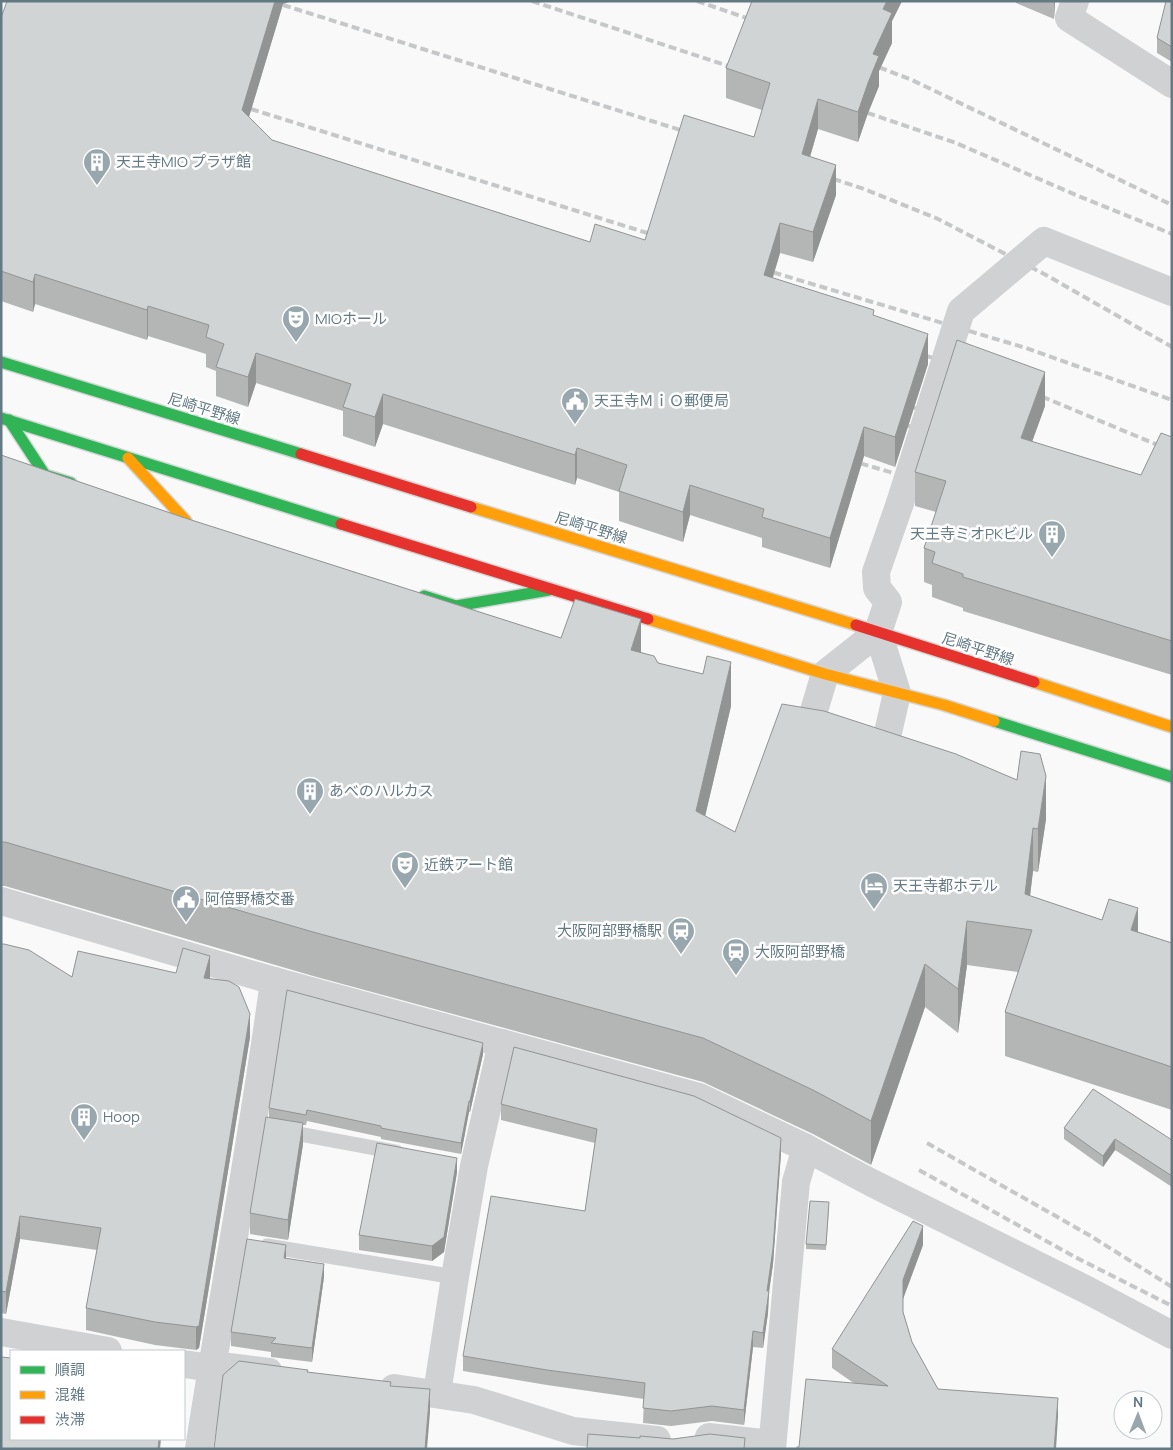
<svg xmlns="http://www.w3.org/2000/svg" width="1173" height="1450" font-family="Manrope,'Noto Sans JP',sans-serif">
	<style>
		.lines { fill: none; stroke-linecap: round; stroke-linejoin: round }
		.fast-casing { stroke: #d5d7d7; stroke-width: 14 }
		.slow-casing { stroke: #d5d7d7; stroke-width: 14 }
		.jam-casing { stroke: #d5d7d7; stroke-width: 14 }
		.lane { stroke: #cfd1d2; stroke-width: 15 }
		.street { stroke: #cfd1d2; stroke-width: 28 }
		.fast { stroke: #30b455; stroke-width: 11 }
		.slow { stroke: #ff9f0a; stroke-width: 11 }
		.jam { stroke: #e5322d; stroke-width: 11 }
		.rail { stroke: #c5c7c8; stroke-width: 4; stroke-dasharray: 8 4; stroke-linecap: butt }
		.street-bridge { stroke: #cfd1d2; stroke-width: 28 }
		.wall { fill: #b4b6b6 }
		.shaded-wall { fill: #929494 }
		.building { fill: #d1d4d4; stroke: #929494 }
		.labels { text-anchor: middle; stroke-width: 5; stroke-linejoin: round; paint-order: stroke }
		.poi-label { font-size: 15px; fill: #637a85; stroke: #fff; text-anchor: start }
		.street-label { font-size: 15px; fill: #637a85; stroke: #fff }
	</style>
	<rect width="100%" height="100%" fill="#f9f9f9"/>
	<g class="lines">
		<g class="fast-casing">
			<g id="fast">
				<polyline points="1,362 301,454"/>
				<polyline points="1,418 341,524"/>
				<polyline points="9,420 45,475 71,483"/>
				<polyline points="424,596 456,606 549,590"/>
				<polyline points="994,721 1172,777"/>
			</g>
		</g>
		<g class="slow-casing">
			<g id="slow">
				<polyline points="128,458 186,521"/>
				<polyline points="471,507 856,625"/>
				<polyline points="648,619 825,674 944,705 994,721"/>
				<polyline points="1034,682 1172,727"/>
			</g>
		</g>
		<g class="jam-casing">
			<g id="jam">
				<polyline points="301,454 471,507"/>
				<polyline points="341,524 648,619"/>
				<polyline points="856,625 1034,682"/>
			</g>
		</g>
		<g class="lane">
			<polyline points="283,1131 396,1152"/>
			<polyline points="267,1246 455,1277"/>
		</g>
		<g class="street">
			<polyline points="1075,1 1069,18 1172,84"/>
			<polyline points="878,632 897,693 887,737"/>
			<polyline points="813,714 825,674 878,632 888,602 877,588 876,572 900,503"/>
			<polyline points="1,901 274,981 699,1097 806,1148 872,1183 1089,1291 1172,1335"/>
			<polyline points="1,1332 108,1351"/>
			<polyline points="184,1364 212,1368 229,1367 269,1372"/>
			<polyline points="394,1388 474,1400 573,1431 657,1440"/>
			<polyline points="437,1393 455,1277 474,1166 502,1043"/>
			<polyline points="709,1437 772,1444"/>
			<path d="M199,1449C223,1293 253,1138 274,981"/>
			<polyline points="772,1449 796,1182 806,1148"/>
		</g>
		<use href="#fast" class="fast"/>
		<use href="#slow" class="slow"/>
		<use href="#jam" class="jam"/>
		<g class="rail">
			<polyline points="532,1 740,70"/>
			<polyline points="697,1 758,22"/>
			<polyline points="283,5 693,134"/>
			<polyline points="868,63 912,80 1172,205"/>
			<polyline points="251,109 660,237"/>
			<polyline points="856,109 956,143 1076,195 1172,234"/>
			<polyline points="822,175 864,189 936,218 1046,275 1172,347"/>
			<polyline points="762,269 1026,348 1172,400"/>
			<polyline points="915,352 963,368"/>
			<polyline points="1031,392 1172,451"/>
			<polyline points="902,404 947,418"/>
			<polyline points="895,421 942,438"/>
			<polyline points="849,460 897,474"/>
			<polyline points="927,1143 1089,1235 1172,1287"/>
			<polyline points="919,1170 1075,1257 1172,1306"/>
		</g>
		<polyline class="street-bridge" points="900,503 961,311 1044,241 1172,292"/>
	</g>
	<g class="wall">
		<polygon points="752,1 902,1 892,21 892,43 879,71 879,86 868,113 858,142 818,129 810,157 836,195 813,262 780,253 773,278 874,315 928,364 895,467 864,456 830,568 762,547 762,538 690,515 683,542 619,521 619,492 577,478 575,485 383,424 375,447 343,436 343,411 256,383 248,407 216,396 216,371 206,367 206,354 148,336 147,340 35,304 33,312 1,301 1,18 283,4 249,117 272,140 590,242 645,240 754,137 762,110 726,98 726,68"/>
		<polygon points="1016,1 1055,1 1054,19 1016,3"/>
		<polygon points="1164,1 1172,1 1172,62 1157,53 1157,38 1166,2"/>
		<polygon points="1045,406 1032,442 1141,475 1172,437 1172,675 963,611 963,608 932,597 932,585 924,582 924,548 936,512 915,506 915,472"/>
		<polygon points="1,455 182,517 561,638 641,652 731,706 705,816 735,832 1046,819 1038,872 1033,871 1030,896 1172,943 1172,1110 1005,1056 1005,1012 1018,972 967,965 958,1033 925,1007 871,1165 813,1134 703,1082 313,976 5,886 1,886"/>
		<polygon points="1,944 72,977 176,973 210,979 250,1037 199,1348 196,1350 155,1345 86,1330 86,1308 97,1250 20,1239 6,1314 1,1313"/>
		<polygon points="483,1054 470,1112 469,1112 461,1154 381,1139 381,1137 307,1121 306,1125 303,1125 303,1144 288,1240 250,1234 250,1213 269,1117 269,1108"/>
		<polygon points="501,1104 781,1153 773,1264 769,1291 768,1313 763,1348 753,1347 744,1425 712,1421 671,1426 643,1423 644,1399 547,1385 463,1371 463,1356 585,1211 595,1143 501,1120"/>
		<polygon points="1064,1128 1172,1140 1172,1187 1115,1150 1103,1167 1064,1139"/>
		<polygon points="457,1172 444,1252 432,1261 359,1250 359,1235"/>
		<polygon points="829,1207 826,1250 806,1249 806,1244"/>
		<polygon points="923,1245 903,1299 903,1312 912,1342 938,1389 1058,1417 799,1447 855,1384 832,1368 832,1349"/>
		<polygon points="286,1258 324,1277 312,1362 271,1357 271,1352 231,1346 231,1332"/>
	</g>
	<g class="shaded-wall">
		<polygon points="275,1 292,1 283,4 242,140 242,110"/>
		<polygon points="887,1 902,1 892,21 892,43 879,71 879,86 868,113 858,142 858,112 873,54 883,9"/>
		<polygon points="1054,1 1055,1 1054,19"/>
		<polygon points="818,99 818,129 802,184 802,154"/>
		<polygon points="836,165 836,195 813,262 813,232"/>
		<polygon points="780,223 780,253 764,305 764,275"/>
		<polygon points="35,274 35,304 33,312 33,282"/>
		<polygon points="148,306 148,336 147,340 147,310"/>
		<polygon points="928,334 928,364 895,467 895,437"/>
		<polygon points="256,353 256,383 248,407 248,377"/>
		<polygon points="1045,372 1045,406 1021,472 1021,438"/>
		<polygon points="383,394 383,424 375,447 375,417"/>
		<polygon points="864,427 864,456 830,568 830,538"/>
		<polygon points="577,448 577,478 575,485 575,455"/>
		<polygon points="690,485 690,515 683,542 683,512"/>
		<polygon points="641,619 641,662 631,650"/>
		<polygon points="731,662 731,706 696,855 696,811"/>
		<polygon points="1046,776 1046,819 1038,872 1038,829"/>
		<polygon points="1033,828 1033,871 1026,929 1025,894"/>
		<polygon points="1138,908 1138,952 1131,930"/>
		<polygon points="967,921 967,965 958,1033 958,989"/>
		<polygon points="210,956 210,979 204,978"/>
		<polygon points="925,964 925,1007 871,1165 871,1121"/>
		<polygon points="250,1014 250,1037 199,1348 196,1350 196,1327"/>
		<polygon points="483,1043 483,1054 470,1112 470,1101"/>
		<polygon points="469,1101 469,1112 461,1154 461,1143"/>
		<polygon points="303,1123 303,1144 288,1240 288,1220"/>
		<polygon points="781,1138 781,1153 773,1264 767,1306 767,1291"/>
		<polygon points="1115,1139 1115,1150 1103,1167 1103,1156"/>
		<polygon points="457,1158 457,1172 444,1252 432,1261 432,1246"/>
		<polygon points="20,1216 20,1239 6,1314 6,1292"/>
		<polygon points="923,1226 923,1245 903,1299 903,1280"/>
		<polygon points="286,1245 286,1259 284,1258"/>
		<polygon points="324,1264 324,1277 312,1362 312,1348"/>
		<polygon points="769,1291 768,1313 763,1348 763,1333"/>
		<polygon points="753,1331 753,1347 744,1425 744,1410"/>
		<polygon points="430,1389 430,1412 427,1449 425,1449"/>
		<polygon points="1058,1398 1058,1417 1056,1449 1054,1449"/>
		<polygon points="159,1439 161,1439 160,1449 158,1449"/>
	</g>
	<g class="building">
		<polygon points="7,1 275,1 242,110 272,140 590,242 595,224 645,240 684,115 754,137 770,83 726,68 752,1 887,1 883,9 892,13 873,54 879,56 868,83 858,112 818,99 802,154 836,165 813,232 780,223 764,275 874,310 873,315 928,334 895,437 864,427 830,538 762,517 764,509 690,485 683,512 619,491 627,465 577,448 575,455 383,394 375,417 343,407 351,384 256,353 248,377 216,367 224,344 206,337 209,325 148,306 147,310 35,274 33,282 1,271 1,18"/>
		<polygon points="1166,1 1172,1 1172,47 1157,38"/>
		<polygon points="957,340 1045,372 1021,438 1141,475 1161,433 1172,437 1172,641 963,577 963,574 932,563 935,552 924,548 946,481 915,472"/>
		<polygon points="1,455 182,517 561,638 575,599 641,619 631,650 654,656 658,663 703,674 707,656 731,662 696,811 735,832 782,704 824,711 956,754 1017,780 1021,751 1040,754 1046,776 1038,829 1033,828 1025,894 1102,920 1109,899 1138,908 1131,930 1172,943 1172,1067 1005,1012 1032,930 967,921 958,989 925,964 871,1121 813,1090 703,1038 313,932 5,842 1,842"/>
		<polygon points="1,944 4,944 29,950 72,977 78,951 176,973 183,948 210,956 204,978 229,981 239,987 250,1014 199,1326 196,1327 155,1322 86,1308 101,1228 20,1216 6,1292 1,1291"/>
		<polygon points="287,990 483,1043 470,1101 469,1101 461,1143 381,1128 381,1126 307,1110 306,1115 269,1108"/>
		<polygon points="514,1047 694,1096 781,1138 773,1249 767,1291 769,1291 763,1333 753,1331 744,1410 712,1406 671,1411 643,1408 645,1383 547,1370 463,1356 491,1196 585,1211 597,1129 501,1104"/>
		<polygon points="1093,1089 1172,1140 1172,1176 1115,1139 1103,1156 1064,1128"/>
		<polygon points="266,1117 303,1123 288,1220 250,1213"/>
		<polygon points="377,1143 457,1158 444,1237 432,1246 359,1235"/>
		<polygon points="810,1201 829,1202 826,1245 806,1244"/>
		<polygon points="913,1221 923,1226 903,1280 903,1312 912,1342 938,1389 1058,1398 1054,1449 797,1449 797,1447 799,1447 806,1379 888,1386 832,1349"/>
		<polygon points="247,1239 286,1245 284,1258 324,1264 312,1348 271,1343 276,1338 231,1332"/>
		<polygon points="1,1357 11,1358 11,1439 159,1439 158,1449 1,1449"/>
		<polygon points="239,1361 308,1370 307,1372 391,1382 390,1386 430,1389 425,1449 214,1449 223,1375"/>
		<polygon points="588,1434 640,1438 640,1436 673,1439 710,1434 745,1438 744,1449 587,1449"/>
	</g>
	<defs>
		<g id="building-pin" transform="scale(1.4375)"><path d="M0 17L-7.5 6A9.5 9.5 0 1 1 7.5 6Z" fill="#98a6ae" stroke="#fff"/><path d="M-4-6H4V6H1V3H-1V6H-4ZM-2.5-4.3h1.7v1.8h-1.7ZM.8-4.3h1.7v1.8H.8ZM-2.5-1h1.7V.8h-1.7ZM.8-1h1.7V.8H.8Z" fill="#fff"/></g>
		<g id="theatre-pin" transform="scale(1.4375)"><path d="M0 17L-7.5 6A9.5 9.5 0 1 1 7.5 6Z" fill="#98a6ae" stroke="#fff"/><path d="M-5-5.5Q0-4 5-5.5V0Q5 5 0 6Q-5 5-5 0ZM-3.3-2.5H-1v1.5H-3.3ZM1-2.5H3.3v1.5H1ZM-2.8 1Q0 5.5 2.8 1Z" fill="#fff"/></g>
		<g id="civic-pin" transform="scale(1.4375)"><path d="M0 17L-7.5 6A9.5 9.5 0 1 1 7.5 6Z" fill="#98a6ae" stroke="#fff"/><path d="M-.6-6.5H3V-4.5H.6V-3L4-1V1h2V6H-6V1h2V-1L-.6-3ZM-1.2 2.5V6h2.4V2.5Z" fill="#fff"/></g>
		<g id="hotel-pin" transform="scale(1.4375)"><path d="M0 17L-7.5 6A9.5 9.5 0 1 1 7.5 6Z" fill="#98a6ae" stroke="#fff"/><path d="M-6-4.5h1.5V1H6V5H4.5V3h-9V5H-6ZM-4 0a1.8 1.8 0 1 1 3.6 0ZM.5 0V-2.5h3Q6-2.5 6 0Z" fill="#fff"/></g>
		<g id="station-pin" transform="scale(1.4375)"><path d="M0 17L-7.5 6A9.5 9.5 0 1 1 7.5 6Z" fill="#98a6ae" stroke="#fff"/><path d="M-3-6H3Q5-6 5-4V2Q5 4 3 4L4.5 6H3L1.5 4h-3L-3 6H-4.5L-3 4Q-5 4-5 2V-4Q-5-6-3-6ZM-3.5-4v3h7v-3ZM-3.5 1v1.5H-2V1ZM2 1v1.5H3.5V1Z" fill="#fff"/></g>
	</defs>
	<g fill-rule="evenodd">
		<use href="#building-pin" x="97" y="162"/>
		<use href="#theatre-pin" x="296" y="319"/>
		<use href="#civic-pin" x="575" y="401"/>
		<use href="#building-pin" x="1052" y="534"/>
		<use href="#building-pin" x="310" y="791"/>
		<use href="#theatre-pin" x="405" y="865"/>
		<use href="#hotel-pin" x="874" y="886"/>
		<use href="#civic-pin" x="186" y="899"/>
		<use href="#station-pin" x="681" y="931"/>
		<use href="#station-pin" x="736" y="952"/>
		<use href="#building-pin" x="84" y="1117"/>
	</g>
	<g class="labels">
		<g class="poi-label">
			<text x="116" y="167">天王寺MIO プラザ館</text>
			<text x="315" y="324">MIOホール</text>
			<text x="594" y="406">天王寺ＭｉＯ郵便局</text>
			<text x="1033" y="539" text-anchor="end">天王寺ミオPKビル</text>
			<text x="329" y="796">あべのハルカス</text>
			<text x="424" y="870">近鉄アート館</text>
			<text x="893" y="891">天王寺都ホテル</text>
			<text x="205" y="904">阿倍野橋交番</text>
			<text x="662" y="936" text-anchor="end">大阪阿部野橋駅</text>
			<text x="755" y="957">大阪阿部野橋</text>
			<text x="103" y="1122">Hoop</text>
		</g>
		<g class="street-label">
			<text transform="translate(204 409) rotate(17)" y="5">尼崎平野線</text>
			<text transform="translate(591 528) rotate(17)" y="5">尼崎平野線</text>
			<text transform="translate(978 649) rotate(18)" y="5">尼崎平野線</text>
		</g>
	</g>
	<rect width="1173" height="1450" fill="none" stroke="#637a85" stroke-width="5"/>
	<rect x="10" y="1350" width="175" height="90" fill="#ffffff" stroke="#c1cace"/>
	<rect x="20" y="1366" width="25" height="8" fill="#30b455" stroke="#c1cace"/>
	<text x="55" y="1375" font-size="15" fill="#637a85">順調</text>
	<rect x="20" y="1391" width="25" height="8" fill="#ff9f0a" stroke="#c1cace"/>
	<text x="55" y="1400" font-size="15" fill="#637a85">混雑</text>
	<rect x="20" y="1416" width="25" height="8" fill="#e5322d" stroke="#c1cace"/>
	<text x="55" y="1425" font-size="15" fill="#637a85">渋滞</text>
	<g transform="translate(1138 1415) rotate(1)"><circle r="24" fill="#ffffff" stroke="#c1cace"/>
	<path d="M0-4L9 19L0 12L-9 19Z" fill="#98a6ae"/>
	<text y="-8" font-size="14" font-weight="bold" text-anchor="middle" fill="#637a85">N</text>
	</g>
</svg>
